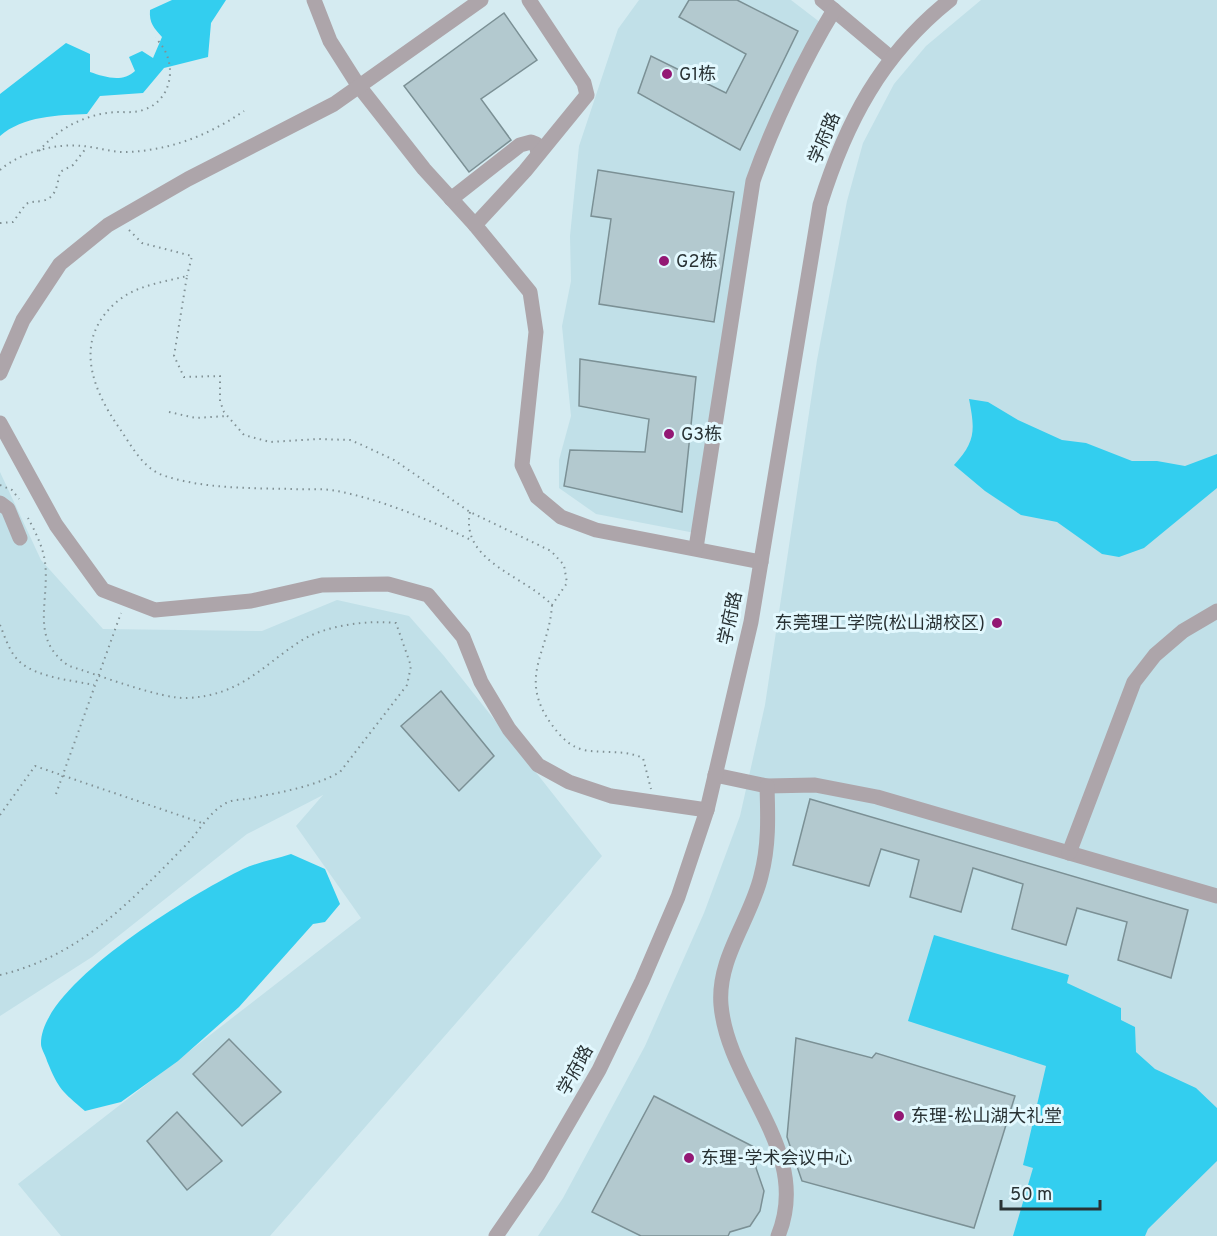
<svg xmlns="http://www.w3.org/2000/svg" width="1217" height="1236" font-family="Overpass,'Noto Sans SC',sans-serif">
	<style>
		.built { fill: #c1e0e8 }
		.water { fill: #33ceef }
		.building { fill: #b3c9cf; stroke: #7b9095; stroke-width: 1.5 }
		.lines { fill: none; stroke-linecap: round; stroke-linejoin: round }
		.path { stroke: #819195; stroke-width: 2; stroke-dasharray: 1.5 4.5; stroke-linecap: butt }
		.minor { stroke: #ada5aa; stroke-width: 15 }
		.poi-dot { fill: #931874; stroke: #e2f8fe; stroke-width: 2 }
		.labels { text-anchor: middle; stroke-width: 6; stroke-linejoin: round; paint-order: stroke }
		.poi-label { font-size: 18px; fill: #293234; stroke: #e2f8fe; text-anchor: start }
		.street-label { font-size: 18px; fill: #293234; stroke: #e2f8fe }
	</style>
	<rect width="100%" height="100%" fill="#d5ebf1"/>
	<g class="built">
		<polygon points="639,0 791,0 821,23 744,221 695,533 596,514 559,488 559,460 571,416 562,326 571,281 570,236 579,146 618,29"/>
		<polygon points="981,0 1217,0 1217,1236 538,1236 563,1198 645,1046 704,913 740,816 765,705 817,360 847,201 863,143 894,84 926,46"/>
		<polygon points="0,472 41,560 103,629 262,631 337,600 409,616 444,656 602,856 270,1236 61,1236 18,1184 361,918 296,826 323,795 247,834 92,957 0,1016"/>
	</g>
	<g class="water">
		<path d="M172,0H226L211,23L208,57L164,68L143,93L100,96L87,114C58,115 23,116 0,136V94L66,43L90,54V72C105,77 122,83 135,71L129,57L142,51L153,58L162,37C154,28 149,23 150,10Z"/>
		<path d="M969,399L988,402L1018,420L1062,440L1086,443L1132,461H1157L1185,466L1217,454V488L1144,548L1119,557L1102,554L1057,522L1021,515L985,491L954,465C976,441 975,430 969,399Z"/>
		<path d="M291,854L325,869L340,904L325,922L313,924L239,1007L178,1061L121,1102L85,1111C62,1091 59,1090 47,1061C46,1056 41,1049 41,1044C40,984 193,894 243,869C258,862 276,859 291,854Z"/>
		<polygon points="934,935 1069,975 1067,983 1121,1008 1121,1020 1135,1027 1136,1052 1155,1069 1196,1088 1217,1108 1217,1161 1148,1229 1145,1236 1013,1236 1033,1168 1023,1165 1046,1066 908,1021"/>
	</g>
	<g class="building">
		<polygon points="689,0 737,0 798,31 740,150 638,93 651,56 726,93 746,54 679,17"/>
		<polygon points="504,13 537,60 481,99 511,140 469,172 404,86"/>
		<polygon points="598,170 734,192 714,322 599,304 611,219 591,216"/>
		<polygon points="580,359 696,377 682,512 564,486 570,450 645,452 649,419 579,406"/>
		<polygon points="441,691 494,756 459,791 401,726"/>
		<polygon points="810,799 1188,910 1171,978 1118,960 1127,922 1077,908 1066,945 1012,929 1023,884 973,868 961,912 910,897 919,860 881,849 869,886 793,865"/>
		<polygon points="796,1038 872,1058 876,1053 1015,1096 974,1228 802,1181 787,1137"/>
		<polygon points="229,1039 281,1092 242,1126 193,1074"/>
		<polygon points="654,1096 758,1149 756,1168 764,1191 760,1211 750,1226 730,1232 728,1236 641,1236 592,1212"/>
		<polygon points="177,1112 222,1161 187,1190 147,1141"/>
	</g>
	<g class="lines">
		<g class="path">
			<path d="M39,151C58,128 86,114 116,112C125,112 135,113 143,110C175,100 178,58 155,38"/>
			<path d="M0,170C20,152 57,143 82,146C97,147 113,153 128,152C171,150 209,135 244,111"/>
			<path d="M0,223L13,222L26,204C32,201 36,202 42,201C57,198 57,184 60,172L73,165L87,147"/>
			<polyline points="129,230 142,243 192,256 187,276"/>
			<polyline points="169,412 196,418 227,416"/>
			<polyline points="0,485 12,490 19,499"/>
			<path d="M470,512C460,562 524,575 552,605C549,653 517,677 552,725C560,736 570,747 584,750C605,754 623,749 643,758L651,789"/>
			<path d="M469,539C427,519 383,500 337,491C323,488 307,490 292,489C249,488 203,489 162,475C142,467 131,445 120,429C91,388 72,338 119,300C138,285 164,282 187,276L174,356L184,377L220,376V401L224,412L244,435L270,442L319,439L350,440L362,445L394,460L470,512L551,551L564,565L567,583L552,605"/>
			<path d="M0,625C5,637 10,654 21,663C40,678 71,680 94,685"/>
			<polyline points="56,794 121,613"/>
			<polyline points="0,815 35,766 205,824"/>
			<path d="M0,975C80,956 130,902 185,846C198,833 209,812 226,803C233,799 244,800 252,798C281,792 314,787 340,772L407,685L411,666L396,623C367,620 325,625 299,642C260,668 240,695 188,698C163,700 96,674 69,666C29,639 50,602 45,562C43,547 35,531 28,518"/>
		</g>
		<g class="minor">
			<polyline points="314,0 330,41 358,85 424,169 475,225 530,292 536,332 522,465 537,497 561,517 596,530 761,562"/>
			<polyline points="822,0 891,58"/>
			<polyline points="451,199 520,145 531,142 536,144 538,153"/>
			<polyline points="475,225 525,171 587,95 584,83 529,0"/>
			<polyline points="0,373 23,320 60,264 108,225 188,179 334,104 481,0"/>
			<polyline points="0,423 56,525 103,590 155,610 251,601 322,585 388,584 428,595 463,637 481,682 509,729 538,765 569,782 611,796 707,810"/>
			<polyline points="0,503 8,509 20,538"/>
			<path d="M696,548L753,181C772,127 804,59 834,10"/>
			<polyline points="715,775 767,786 815,785 877,797 1217,896"/>
			<path d="M767,786C768,817 769,846 761,876C751,919 717,958 721,1005C728,1086 813,1151 778,1236"/>
			<polyline points="1069,853 1134,682 1155,655 1183,631 1217,611"/>
			<path d="M496,1236L538,1175L599,1070L642,981L678,897L707,810L751,622L820,205C846,122 881,55 950,0"/>
		</g>
	</g>
	<g class="poi-dot">
		<circle cx="667" cy="74" r="6"/>
		<circle cx="664" cy="261" r="6"/>
		<circle cx="669" cy="434" r="6"/>
		<circle cx="997" cy="623" r="6"/>
		<circle cx="899" cy="1116" r="6"/>
		<circle cx="689" cy="1158" r="6"/>
	</g>
	<g class="labels">
		<g class="poi-label">
			<text x="679" y="80">G1栋</text>
			<text x="676" y="267">G2栋</text>
			<text x="681" y="440">G3栋</text>
			<text x="985" y="629" text-anchor="end">东莞理工学院(松山湖校区)</text>
			<text x="911" y="1122">东理-松山湖大礼堂</text>
			<text x="701" y="1164">东理-学术会议中心</text>
		</g>
		<g class="street-label">
			<text transform="translate(824 138) rotate(-67)" y="6">学府路</text>
			<text transform="translate(730 618) rotate(-78)" y="6">学府路</text>
			<text transform="translate(575 1070) rotate(-61)" y="6">学府路</text>
		</g>
	</g>
	<path d="M1001 1200v9h99v-9" fill="none" stroke="#293234" stroke-width="3"/>
	<text x="1010" y="1200" font-size="18" fill="#293234" stroke="#e2f8fe" stroke-width="4.5" paint-order="stroke">50 m</text>
</svg>
